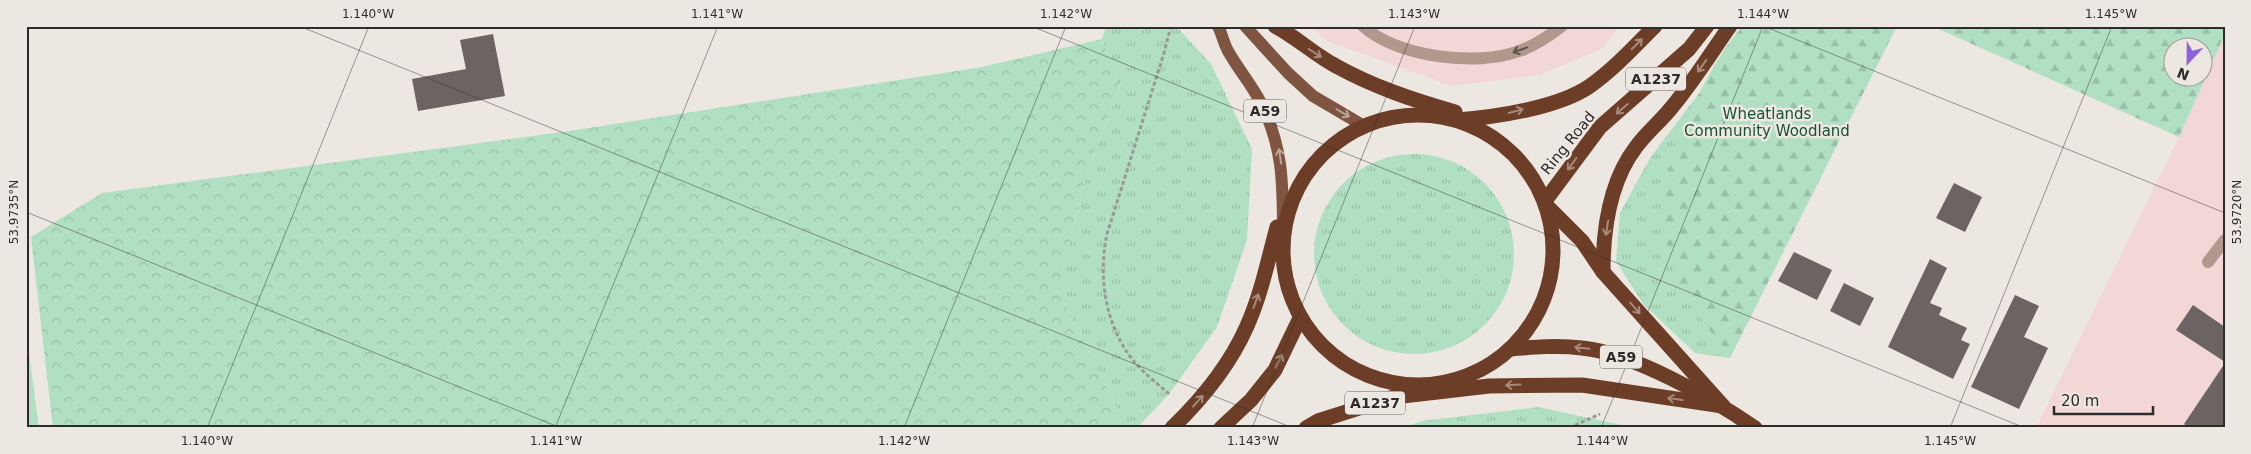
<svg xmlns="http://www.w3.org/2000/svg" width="2251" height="454" font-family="'DejaVu Sans',sans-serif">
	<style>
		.commercial { fill: #f2d7d6 }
		.grass { fill: url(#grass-tufts) }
		.forest { fill: url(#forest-firs); fill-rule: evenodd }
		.park { fill: url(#park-crowns) }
		.garden { fill: #b0e0c1 }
		.building { fill: #6b6462 }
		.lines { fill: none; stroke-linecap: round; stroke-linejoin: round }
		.path { stroke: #9b9793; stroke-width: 3; stroke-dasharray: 4 2.5; stroke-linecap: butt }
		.minor { stroke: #b0988d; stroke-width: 12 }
		.major { stroke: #7f5542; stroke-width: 12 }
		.highway { stroke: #6c3d27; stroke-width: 15 }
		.oneway { stroke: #a68a7b }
		.oneway2 { stroke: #5c524d }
		.oneway3 { stroke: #bca59a }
		.ticks { fill: none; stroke: #2e2c2a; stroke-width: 1; stroke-opacity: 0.45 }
		.labels { text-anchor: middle; stroke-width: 5; stroke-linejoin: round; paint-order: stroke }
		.shield { fill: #ede7e2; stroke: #676461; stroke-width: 1 }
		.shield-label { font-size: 14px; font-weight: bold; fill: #2e2c2a }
		.park-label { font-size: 15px; fill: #135232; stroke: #ede7e2 }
		.street-label { font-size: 15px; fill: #2e2c2a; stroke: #ede7e2 }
		.neatline { fill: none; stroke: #2e2c2a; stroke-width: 2 }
		.ticks-label { font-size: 12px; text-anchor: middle; fill: #2e2c2a }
	</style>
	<defs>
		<pattern id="grass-tufts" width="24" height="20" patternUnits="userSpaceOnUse" patternTransform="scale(1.25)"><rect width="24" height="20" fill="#b0e0c1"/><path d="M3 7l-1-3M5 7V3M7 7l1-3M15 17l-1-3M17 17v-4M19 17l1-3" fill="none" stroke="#98c0a6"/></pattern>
		<pattern id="forest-firs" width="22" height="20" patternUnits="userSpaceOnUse" patternTransform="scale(1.25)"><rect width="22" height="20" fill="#b0e0c1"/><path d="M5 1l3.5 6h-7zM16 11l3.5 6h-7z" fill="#98c0a6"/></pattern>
		<pattern id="park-crowns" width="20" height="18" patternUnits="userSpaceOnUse" patternTransform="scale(1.25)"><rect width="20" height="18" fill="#b0e0c1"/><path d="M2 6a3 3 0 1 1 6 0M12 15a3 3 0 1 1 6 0" fill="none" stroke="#98c0a6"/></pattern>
	</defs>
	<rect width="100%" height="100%" fill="#ede7e2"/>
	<g class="commercial">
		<polygon points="1310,26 1620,26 1603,48 1540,75 1452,86 1327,41"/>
		<polygon points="2225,34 2225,428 2036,428 2179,137"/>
	</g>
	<g class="grass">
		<polygon points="1106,26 1176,26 1211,64 1252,149 1247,240 1217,327 1169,394 1137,428 1105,428 1119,412 1058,291 1087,172 1120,87 1102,39"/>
		<polygon points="1700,92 1670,168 1706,324 1730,358 1695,353 1643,304 1616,261 1620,213 1650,158"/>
		<circle cx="1414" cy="254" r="100"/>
		<polygon points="1538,407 1635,428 1402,428 1422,421"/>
	</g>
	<g class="forest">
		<path d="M1743,26H1897L1730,358C1712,333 1691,307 1677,279C1664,251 1661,197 1670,167C1684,123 1711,60 1743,26Z"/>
		<path d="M1932,26H2225V34L2179,137ZM2174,48H2204V78H2174Z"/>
	</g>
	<polygon class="park" points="1102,39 1120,86 1087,172 1058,291 1119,412 1105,428 53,428 31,237 102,193 563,132 982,67"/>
	<polygon class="garden" points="26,330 39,428 26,428"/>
	<g class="building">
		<polygon points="493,34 505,96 418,111 412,79 466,69 460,40"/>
		<polygon points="1954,183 1982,197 1965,232 1936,218"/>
		<polygon points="1794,252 1832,270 1817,300 1778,281"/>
		<polygon points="1930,259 1947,268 1930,303 1942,308 1939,315 1967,328 1961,340 1970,344 1953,379 1888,347"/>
		<polygon points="1844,283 1874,298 1860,326 1830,311"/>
		<polygon points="2015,295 2039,306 2024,337 2048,348 2019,409 1971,387"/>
		<polygon points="2193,305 2225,327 2225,362 2176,330"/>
		<polygon points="2225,363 2225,428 2190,428 2184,424"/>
	</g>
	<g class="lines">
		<g class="path">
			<path d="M1169,394C1157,383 1142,372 1132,359C1105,324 1098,277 1107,234L1164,53L1171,26"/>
			<polyline points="1569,428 1600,414"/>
		</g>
		<g class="minor">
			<path d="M1363,26C1396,57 1477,67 1519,51C1535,46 1549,36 1562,26"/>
			<polyline points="2208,262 2225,240"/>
		</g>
		<g class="major">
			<path d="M1218,26C1222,34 1224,44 1228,51C1238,69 1252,85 1261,103C1283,147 1283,184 1283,231"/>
			<polyline points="1245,26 1288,73 1313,96 1364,126"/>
		</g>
		<g class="highway">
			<path d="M1275,26C1296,37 1315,55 1336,66C1374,87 1413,100 1455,112"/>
			<circle cx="1418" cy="250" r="135"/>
			<path d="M1457,120C1496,117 1558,108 1590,86C1614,69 1634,47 1655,26"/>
			<polyline points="1545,201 1600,127 1689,49 1707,26"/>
			<polyline points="1547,206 1582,241 1603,272 1723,406"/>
			<path d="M1603,272C1603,230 1610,181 1636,147C1646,133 1661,121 1672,107C1693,82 1711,53 1730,26"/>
			<path d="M1510,349C1534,347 1558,345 1582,348C1633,353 1712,398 1755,428"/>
			<polyline points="1394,397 1489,386 1582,385 1723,406"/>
			<path d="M1172,428C1202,399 1230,365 1247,326C1261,295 1268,260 1277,227"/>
			<polyline points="1221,428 1251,400 1275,370 1300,318"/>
			<polyline points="1306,428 1318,421 1403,394"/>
		</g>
	</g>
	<defs><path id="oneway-shaft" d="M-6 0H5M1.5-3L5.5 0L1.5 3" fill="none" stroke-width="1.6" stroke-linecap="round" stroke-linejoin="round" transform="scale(1.25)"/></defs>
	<g class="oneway">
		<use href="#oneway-shaft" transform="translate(1637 44) rotate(-45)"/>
		<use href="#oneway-shaft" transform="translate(1315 53) rotate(32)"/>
		<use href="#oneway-shaft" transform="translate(1702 66) rotate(126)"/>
		<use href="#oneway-shaft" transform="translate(1622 109) rotate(139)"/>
		<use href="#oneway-shaft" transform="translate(1516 111) rotate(-15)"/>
		<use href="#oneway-shaft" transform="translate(1572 164) rotate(126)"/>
		<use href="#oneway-shaft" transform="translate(1607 228) rotate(99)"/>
		<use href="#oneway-shaft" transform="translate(1256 301) rotate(-70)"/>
		<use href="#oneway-shaft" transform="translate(1635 308) rotate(49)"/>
		<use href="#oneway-shaft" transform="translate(1582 348) rotate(-174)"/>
		<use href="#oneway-shaft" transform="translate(1279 361) rotate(-64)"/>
		<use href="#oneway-shaft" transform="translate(1513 385) rotate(177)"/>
		<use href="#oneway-shaft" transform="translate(1675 399) rotate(-172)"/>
		<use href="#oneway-shaft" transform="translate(1198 401) rotate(-48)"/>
	</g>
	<use class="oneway2" href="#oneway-shaft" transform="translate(1520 50) rotate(160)"/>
	<g class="oneway3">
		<use href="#oneway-shaft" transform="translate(1343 113) rotate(30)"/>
		<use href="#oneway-shaft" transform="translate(1280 156) rotate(-99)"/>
	</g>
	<path class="ticks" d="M299,26L1293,428M1031,26L2025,428M1763,26L2225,213M26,212L561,428M207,428L369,26M555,428L718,26M904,428L1066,26M1252,428L1415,26M1601,428L1763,26M1950,428L2112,26"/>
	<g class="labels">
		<g class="shield">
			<rect x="1626" y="67.5" width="60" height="23" rx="4"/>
			<rect x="1244" y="99.5" width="42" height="23" rx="4"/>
			<rect x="1600" y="345.5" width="42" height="23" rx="4"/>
			<rect x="1345" y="391.5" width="60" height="23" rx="4"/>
		</g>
		<g class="shield-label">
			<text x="1656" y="84">A1237</text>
			<text x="1265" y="116">A59</text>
			<text x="1621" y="362">A59</text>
			<text x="1375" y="408">A1237</text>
		</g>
		<g class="park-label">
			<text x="1767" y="119">Wheatlands<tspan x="1767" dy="17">Community Woodland</tspan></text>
		</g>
		<g class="street-label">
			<text transform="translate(1568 143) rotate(-51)" y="5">Ring Road</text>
		</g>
	</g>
	<rect width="2251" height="454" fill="none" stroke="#ede7e2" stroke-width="55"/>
	<g transform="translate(2188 62) rotate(202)"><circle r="24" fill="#ede7e2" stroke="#a19c98"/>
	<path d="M0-4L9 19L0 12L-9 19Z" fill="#8e61db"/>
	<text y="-8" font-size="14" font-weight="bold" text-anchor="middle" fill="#2e2c2a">N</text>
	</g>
	<path d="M2054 406v8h99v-8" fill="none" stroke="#2e2c2a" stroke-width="2.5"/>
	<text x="2061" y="406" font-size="15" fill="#2e2c2a" stroke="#ede7e2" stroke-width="4" paint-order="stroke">20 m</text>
	<rect x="28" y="28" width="2196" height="398" class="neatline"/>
	<g class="ticks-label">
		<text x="368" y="18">1.140°W</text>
		<text x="717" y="18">1.141°W</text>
		<text x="1066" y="18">1.142°W</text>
		<text x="1414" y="18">1.143°W</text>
		<text x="1763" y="18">1.144°W</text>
		<text x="2111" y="18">1.145°W</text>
		<text transform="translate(14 212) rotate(-90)" y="4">53.9735°N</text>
		<text transform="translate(2237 212) rotate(-90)" y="4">53.9720°N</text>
		<text x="207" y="445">1.140°W</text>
		<text x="556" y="445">1.141°W</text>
		<text x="904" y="445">1.142°W</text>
		<text x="1253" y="445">1.143°W</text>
		<text x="1602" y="445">1.144°W</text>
		<text x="1950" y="445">1.145°W</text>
	</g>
</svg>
